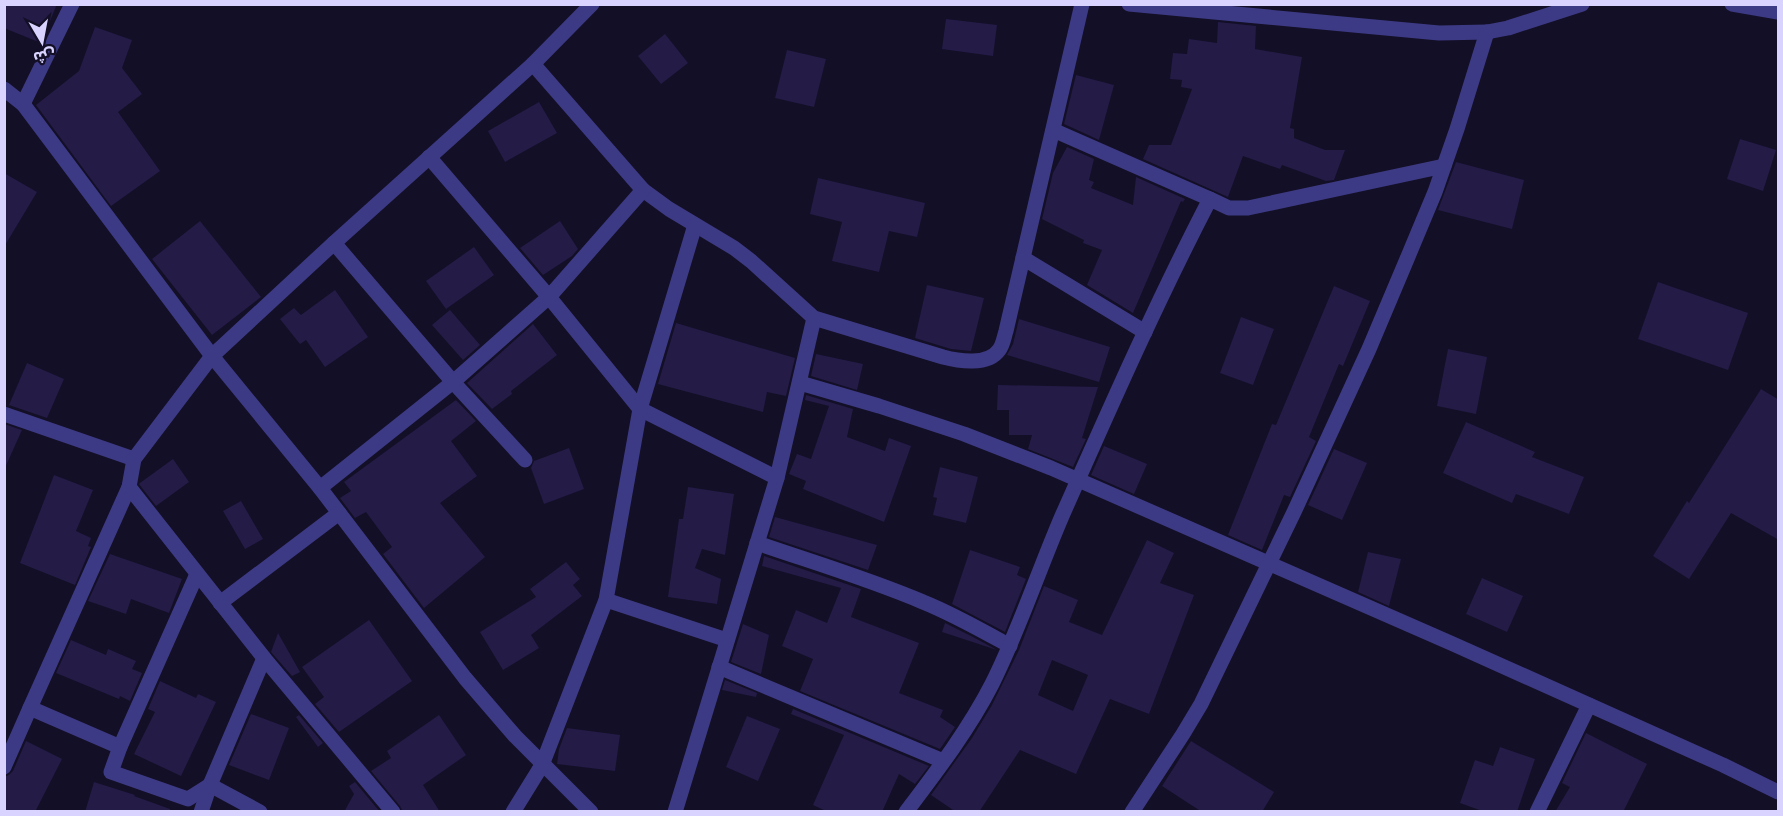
<svg xmlns="http://www.w3.org/2000/svg" width="1783" height="816" font-family="'Titillium Web','Noto Sans Arabic',sans-serif">
	<style>
		.building { fill: #241b47; fill-rule: evenodd }
		.lines { fill: none; stroke-linecap: round; stroke-linejoin: round }
		.minor { stroke: #3d3a85; stroke-width: 15 }
	</style>
	<rect width="100%" height="100%" fill="#130f26"/>
	<g class="building">
		<polygon points="4,4 57,4 41,43 4,28"/>
		<polygon points="946,19 997,25 993,56 942,49"/>
		<polygon points="1218,22 1256,26 1255,49 1302,57 1290,128 1294,129 1294,138 1325,150 1345,150 1334,180 1326,181 1282,165 1280,169 1243,156 1228,197 1143,159 1149,145 1171,145 1192,89 1181,87 1182,80 1170,79 1173,53 1187,54 1189,39 1217,43"/>
		<polygon points="95,27 132,40 122,68 142,94 118,112 160,171 111,206 36,105 79,71"/>
		<polygon points="665,34 688,63 661,84 638,56"/>
		<polygon points="787,50 826,59 814,107 775,98"/>
		<polygon points="1076,75 1114,85 1099,140 1064,124"/>
		<polygon points="539,102 557,133 505,162 488,131"/>
		<polygon points="1740,139 1776,150 1763,191 1727,179"/>
		<polygon points="1067,147 1094,159 1089,180 1094,182 1091,188 1133,205 1136,177 1185,199 1183,202 1181,201 1133,313 1087,285 1102,250 1083,243 1084,240 1042,219 1053,173"/>
		<polygon points="1456,162 1524,180 1512,229 1438,210"/>
		<polygon points="4,173 37,192 4,247"/>
		<polygon points="818,178 925,203 917,237 889,231 879,272 832,261 842,222 810,214"/>
		<polygon points="200,221 261,297 212,335 152,259"/>
		<polygon points="560,221 578,249 572,256 543,275 520,248"/>
		<polygon points="474,247 494,275 446,309 426,281"/>
		<polygon points="1658,282 1748,313 1728,370 1638,339"/>
		<polygon points="927,285 984,298 971,351 951,349 915,338"/>
		<polygon points="1334,286 1370,301 1343,366 1339,364 1309,437 1316,441 1290,497 1284,495 1262,550 1228,535 1272,424 1276,425"/>
		<polygon points="335,290 368,337 325,367 306,340 300,344 280,319 294,308 301,315"/>
		<polygon points="450,310 480,345 463,360 432,325"/>
		<polygon points="1241,317 1274,329 1253,385 1220,373"/>
		<polygon points="1019,319 1110,347 1099,382 1007,355 1013,344"/>
		<polygon points="676,323 795,358 786,396 767,392 763,412 658,384"/>
		<polygon points="533,324 557,355 511,391 512,394 492,409 467,383"/>
		<polygon points="1448,349 1487,357 1476,414 1437,406"/>
		<polygon points="816,354 863,364 857,390 811,376"/>
		<polygon points="27,363 64,379 47,418 9,405"/>
		<polygon points="998,385 1098,387 1082,438 1086,439 1073,467 1028,449 1032,435 1009,435 1009,410 997,410"/>
		<polygon points="1761,389 1779,400 1779,540 1731,513 1689,579 1653,556 1687,501 1689,503"/>
		<polygon points="806,395 853,409 847,437 885,451 889,438 911,446 884,522 803,489 806,481 789,474 797,454 811,459 829,406 805,400"/>
		<polygon points="453,397 476,421 451,441 477,476 440,503 485,557 424,608 383,554 392,547 366,512 355,518 340,498 351,491 344,482 456,400"/>
		<polygon points="1466,422 1535,452 1532,457 1584,477 1569,514 1516,494 1512,503 1443,473"/>
		<polygon points="4,424 22,430 4,470"/>
		<polygon points="1104,446 1147,464 1134,494 1091,475"/>
		<polygon points="569,448 584,489 544,504 531,468 534,461"/>
		<polygon points="1334,449 1367,463 1342,520 1308,505"/>
		<polygon points="173,459 189,482 156,506 139,484 140,483"/>
		<polygon points="940,467 978,477 966,523 933,515 937,498 933,497"/>
		<polygon points="54,475 93,490 76,531 91,538 88,546 91,547 75,585 20,563"/>
		<polygon points="688,487 734,494 725,555 702,549 695,568 721,579 717,604 668,597 679,519 683,519"/>
		<polygon points="241,501 263,539 245,549 223,511"/>
		<polygon points="775,517 877,545 868,570 769,537"/>
		<path d="M1147,540L1174,553L1160,583L1194,595L1149,714L1110,699L1076,774L1020,750L979,812H956L931,795L972,738L992,705L1019,650L1044,586L1078,600L1069,622L1102,635ZM1052,660L1088,675L1073,711L1038,695Z"/>
		<polygon points="970,550 1020,567 1017,575 1026,579 1005,632 952,604"/>
		<polygon points="1368,552 1401,559 1389,606 1358,592"/>
		<polygon points="110,554 182,579 169,613 131,599 126,614 88,601"/>
		<polygon points="764,556 861,589 851,617 919,643 899,693 943,710 940,717 955,727 940,749 800,691 813,659 782,646 796,610 827,623 841,588 762,566"/>
		<polygon points="566,562 580,579 573,585 582,596 531,635 539,648 503,670 480,632 536,597 530,589"/>
		<polygon points="1482,578 1523,596 1507,632 1466,614"/>
		<polygon points="369,620 412,681 339,732 315,704 324,697 302,667"/>
		<polygon points="945,623 973,637 997,650 942,632"/>
		<polygon points="743,624 769,635 761,674 731,662"/>
		<polygon points="278,633 300,672 292,676 271,652"/>
		<polygon points="71,640 106,655 108,649 136,661 132,669 142,673 130,701 120,696 119,699 56,673"/>
		<polygon points="725,680 757,693 756,697 722,690"/>
		<polygon points="160,681 196,698 198,694 216,702 181,776 134,754 155,712 148,709"/>
		<polygon points="793,709 929,766 915,784 899,774 882,812 828,812 813,805 844,735 791,714"/>
		<polygon points="251,714 289,728 269,780 229,765"/>
		<polygon points="299,715 323,743 318,747 296,717"/>
		<polygon points="439,715 466,755 423,785 440,812 403,812 400,806 371,771 391,758 387,751"/>
		<polygon points="747,716 780,729 758,781 726,767"/>
		<polygon points="567,728 620,735 615,771 557,764 559,749"/>
		<polygon points="1586,733 1647,764 1623,812 1555,812 1570,787 1562,783"/>
		<polygon points="26,741 62,759 35,812 4,812 4,777 9,775 13,771"/>
		<polygon points="1191,741 1274,792 1262,812 1202,812 1162,786"/>
		<polygon points="1500,747 1535,759 1517,812 1485,812 1460,803 1475,760 1493,766"/>
		<polygon points="94,782 135,795 134,796 170,809 170,812 85,812"/>
		<polygon points="355,782 380,812 344,812 354,794 349,786"/>
	</g>
	<g class="lines">
		<g class="minor">
			<polyline points="1129,4 1439,33 1487,32 1508,28 1582,4"/>
			<polyline points="1732,4 1778,12"/>
			<path d="M533,64L643,190L669,209L734,248L751,261L814,318L943,357C958,361 988,366 999,350C1003,345 1004,337 1006,331L1082,4"/>
			<polyline points="4,89 23,104 212,356 320,488 465,678 515,736 591,812"/>
			<polyline points="23,104 72,4"/>
			<polyline points="1053,130 1210,199"/>
			<polyline points="429,157 549,297 640,409 777,478"/>
			<polyline points="334,243 453,382 525,460"/>
			<polyline points="1023,258 1145,332"/>
			<polyline points="800,383 879,406 964,434 1051,468 1453,644 1723,765 1778,792"/>
			<polyline points="4,414 134,459"/>
			<polyline points="129,487 264,658 393,812"/>
			<polyline points="320,488 453,382 549,297 643,190"/>
			<path d="M757,543C812,562 869,579 923,602C953,614 981,630 1010,646"/>
			<polyline points="606,600 727,640"/>
			<polyline points="220,603 339,513"/>
			<polyline points="719,667 943,761"/>
			<polyline points="30,708 120,747 111,772 188,799 210,785 260,812"/>
			<polyline points="120,747 197,574"/>
			<polyline points="4,767 30,708 129,487 134,459 212,356 334,243 533,64 592,4"/>
			<polyline points="201,812 210,785 264,658"/>
			<polyline points="513,812 542,765 606,600 640,409 695,225"/>
			<polyline points="675,812 777,478 814,318"/>
			<path d="M906,812C937,771 969,729 992,684C1019,630 1038,572 1062,516C1109,410 1156,303 1210,199L1229,208H1248L1444,166"/>
			<polyline points="1132,812 1183,734 1201,704 1294,512 1369,349 1407,259 1435,192 1457,129 1487,32"/>
			<polyline points="1537,812 1589,705"/>
		</g>
	</g>
	<rect width="1783" height="816" fill="none" stroke="#d9d4ff" stroke-width="12"/>
	<g transform="translate(42 42) rotate(170)" stroke="#130f26" stroke-width="4.5" paint-order="stroke">
	<path d="M0-4.5L10 22L0 15L-10 22Z" fill="#d9d4ff"/>
	<text y="-9" font-size="16" font-weight="bold" text-anchor="middle" fill="#d9d4ff">ش</text>
	</g>
</svg>
